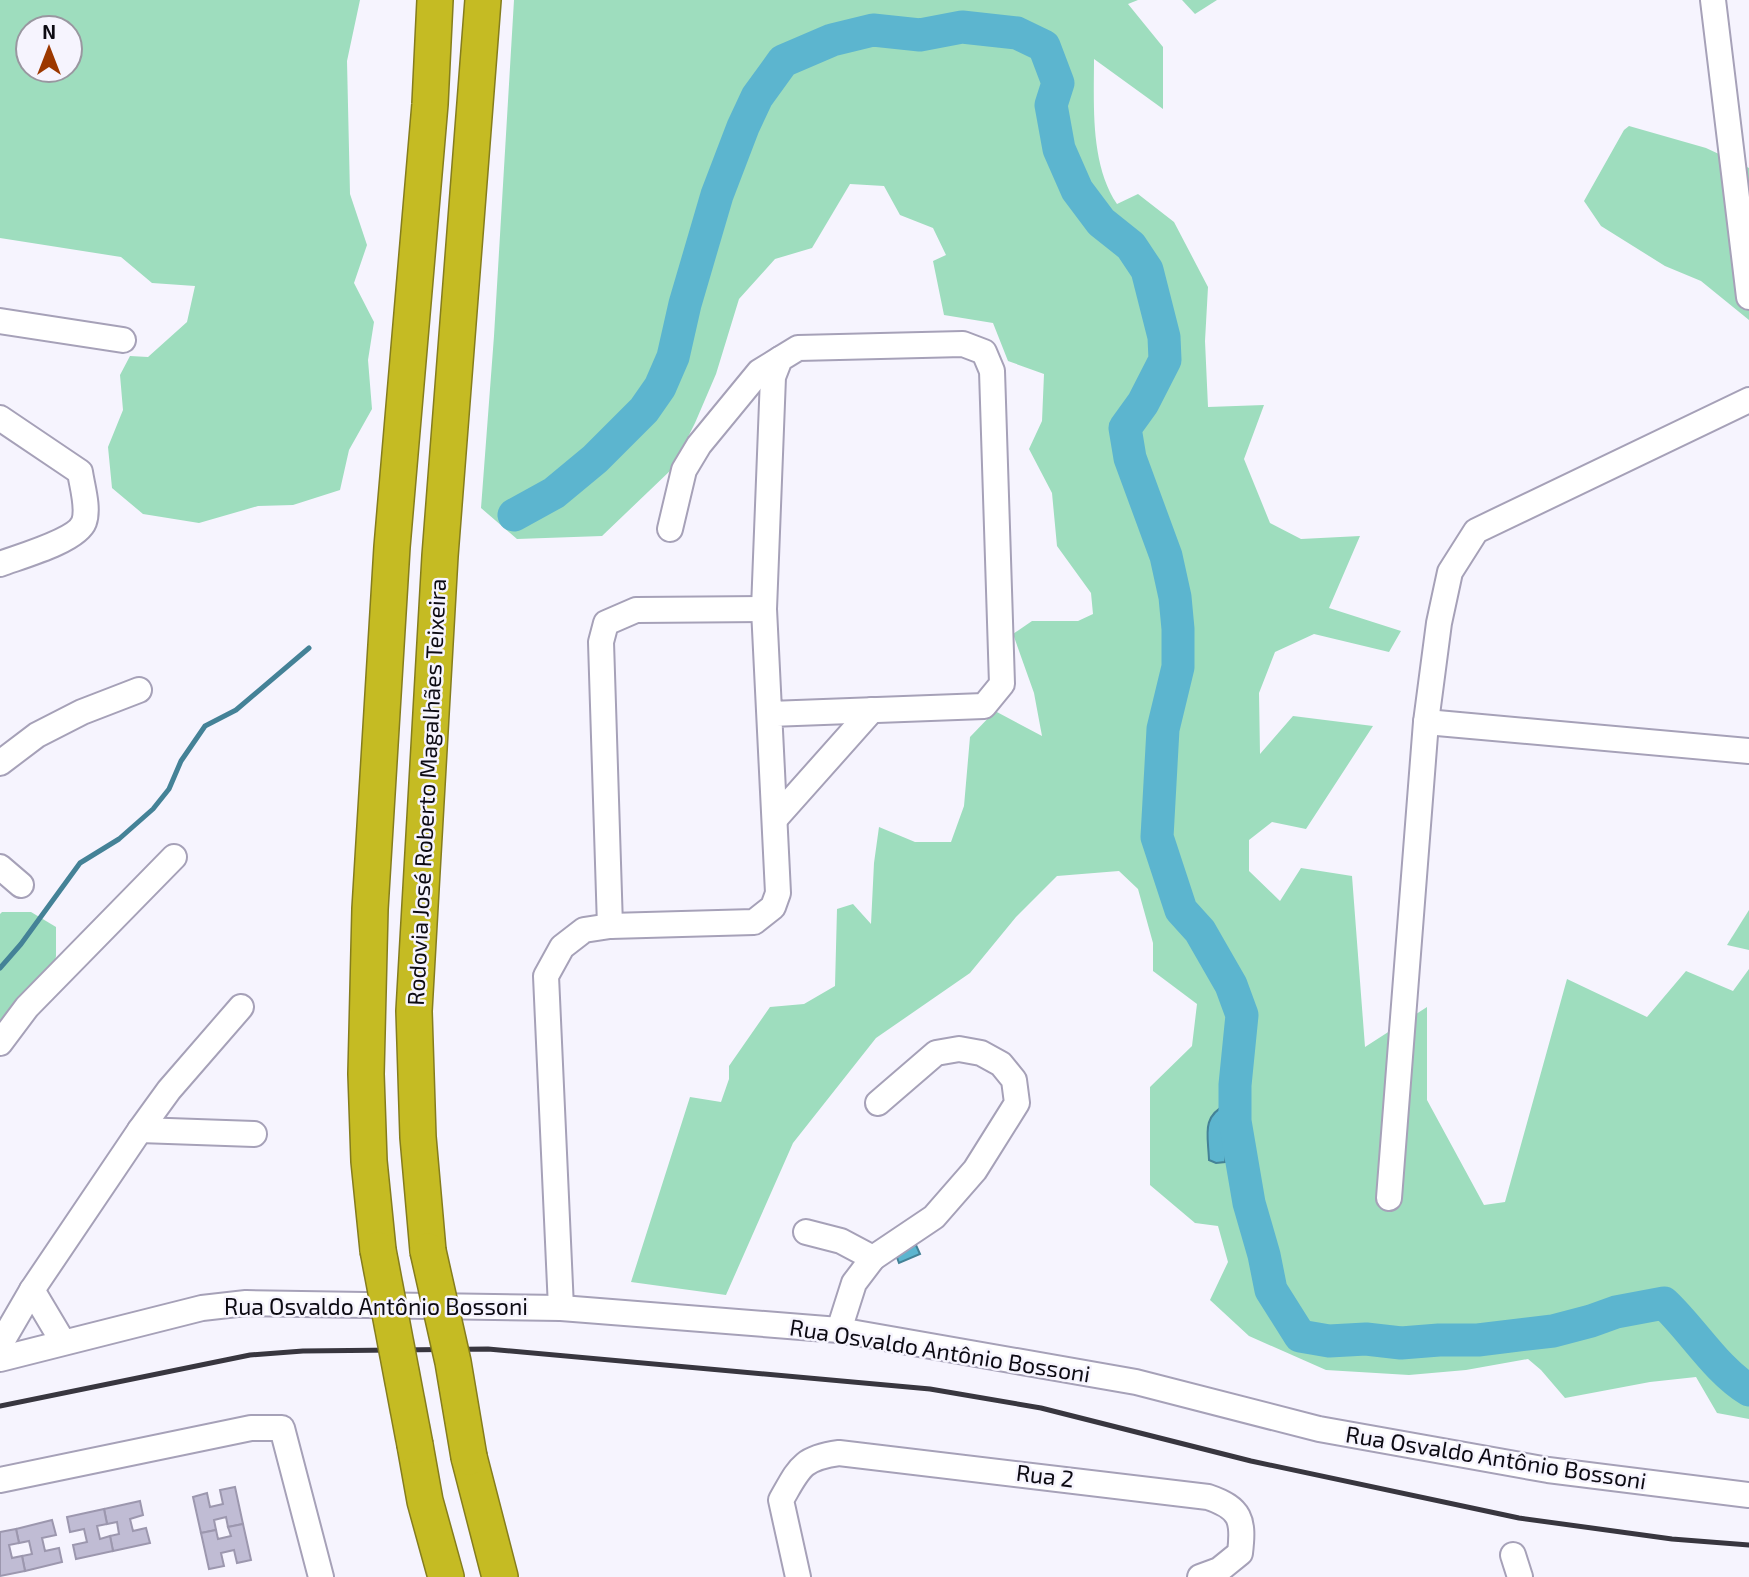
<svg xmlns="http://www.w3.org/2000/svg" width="1749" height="1577" font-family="'Exo 2',sans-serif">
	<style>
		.green { fill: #9eddbe; fill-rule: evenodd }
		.water { fill: #5cb5cf; stroke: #448297; stroke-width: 2 }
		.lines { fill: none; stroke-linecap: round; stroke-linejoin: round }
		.stream { stroke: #448297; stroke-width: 5 }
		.river { stroke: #5cb5cf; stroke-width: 33 }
		.building { fill: #c0bcd4; stroke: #9c97ae; stroke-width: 2 }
		.minor-casing { stroke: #a6a1b8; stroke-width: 28 }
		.highway-casing { stroke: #857d1d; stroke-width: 38 }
		.minor { stroke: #fff; stroke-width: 24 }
		.highway { stroke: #c5bb23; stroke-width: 35 }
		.rail { stroke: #38363f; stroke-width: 5 }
		.highway-bridge-casing { stroke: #857d1d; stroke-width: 38; stroke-linecap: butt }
		.highway-bridge { stroke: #c5bb23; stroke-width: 35 }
		.labels { text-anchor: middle; stroke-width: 5; stroke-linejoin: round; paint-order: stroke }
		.street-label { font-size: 23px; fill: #0d0b13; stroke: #f6f4fe }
	</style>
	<rect width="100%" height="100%" fill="#f6f4fe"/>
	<g class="green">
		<path d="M0,0H360L347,61L350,194L367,245L354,283L374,322L368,360L372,409L349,450L340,490L293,505L258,506L199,523L143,514L112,488L108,447L123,410L120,375L130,356L148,357L187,322L195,286L152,283L121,257L0,238ZM28,28H70V70H28Z"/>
		<path d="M514,0H1138L1128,4L1163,47V109L1094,59C1094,105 1090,164 1117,204L1138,194L1174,222L1208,287L1205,341L1208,407L1264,405L1244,459L1270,523L1301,539L1360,536L1329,608L1401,631L1389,652L1314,634L1275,652L1259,693L1260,754L1293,716L1373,726L1306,829L1272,822L1249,840V871L1280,901L1301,868L1352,876L1365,1047L1427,1007V1100L1484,1205L1505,1202L1567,979L1647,1017L1686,971L1733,991L1749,969V1419L1717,1413L1696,1377L1650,1382L1565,1398L1541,1370L1528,1359L1466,1370L1409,1375L1326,1370L1249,1336L1210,1300L1228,1262L1218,1226L1195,1223L1150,1185V1087L1192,1046L1197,1004L1153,971V943L1138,889L1119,871L1057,876L1016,917L970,973L876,1038L793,1143L726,1295L631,1282L690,1097L721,1102L729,1079V1066L770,1007L804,1004L835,986L837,909L853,904L871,924L874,863L879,827L915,842H951L964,806L970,737L995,711L1042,736L1034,693L1013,634L1032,621H1078L1093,614L1091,593L1057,546L1052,493L1029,449L1042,421L1044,374L1008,361L993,323L944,315L933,261L946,255L933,228L900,215L884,186L850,184L812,248L775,259L739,299L716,374L695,423L672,469L602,536L517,539L481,508L494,336Z"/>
		<polygon points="1182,0 1217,0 1195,14"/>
		<polygon points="1629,126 1706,148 1749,168 1749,320 1701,281 1665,266 1601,226 1584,201 1624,130"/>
		<polygon points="1749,910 1749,950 1727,945"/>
		<polygon points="2,912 31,912 56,927 56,956 51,984 0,1052 0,914"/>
	</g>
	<g class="water">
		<path d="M1227,1104L1229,1133L1225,1162L1216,1163L1209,1160C1208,1134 1201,1117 1227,1104Z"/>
		<polygon points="915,1243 920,1254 899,1263 895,1252"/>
	</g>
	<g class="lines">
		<polyline class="stream" points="0,968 21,944 80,863 119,839 153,809 169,789 181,761 205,726 236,710 309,648"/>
		<path class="river" d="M514,515L554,493L595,459L644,410L660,387L673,357L685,304L717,195L743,127L757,97L783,61L832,40L873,30L920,35L962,27L1017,33L1044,46L1058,83L1051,105L1059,149L1077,190L1101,222L1131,246L1147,270L1164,337L1165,360L1143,403L1125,428L1130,458L1166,556L1175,597L1178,629V667L1163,729L1157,837L1181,910L1200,931L1231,985L1242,1015L1235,1085V1121L1249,1203L1264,1255L1271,1290L1300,1336L1329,1341L1366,1339L1401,1343L1439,1340H1478L1553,1331L1591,1321L1616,1312L1664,1303C1692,1329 1716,1370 1749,1390"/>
	</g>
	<g class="building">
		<polygon points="235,1487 243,1524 228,1527 226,1517 214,1520 216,1530 201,1533 193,1497 207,1493 210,1507 223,1504 220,1490"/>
		<polygon points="140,1501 143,1515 130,1519 133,1531 146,1528 150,1543 113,1551 110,1536 119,1534 117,1522 107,1524 104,1509"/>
		<polygon points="104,1509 107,1524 97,1526 100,1539 110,1536 113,1551 76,1559 73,1545 87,1542 84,1529 70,1532 67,1517"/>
		<polygon points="52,1520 56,1535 42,1538 45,1551 59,1548 62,1562 25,1571 22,1556 32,1554 29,1541 19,1543 16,1529"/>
		<polygon points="243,1524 251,1560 237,1563 234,1550 221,1553 224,1566 209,1569 201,1533 216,1530 218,1539 231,1536 228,1527"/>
		<polygon points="16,1529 19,1543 9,1545 12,1558 22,1556 25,1571 0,1576 0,1532"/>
	</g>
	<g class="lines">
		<g class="minor-casing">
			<g id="minor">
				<polyline points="1713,0 1749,297"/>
				<polyline points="0,321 123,340"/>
				<path d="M0,418L80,472C82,486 89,508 84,522C77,541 18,557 0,564"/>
				<polyline points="670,529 684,470 699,445 759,372 780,359"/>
				<polyline points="1426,722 1749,751"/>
				<polyline points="0,763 37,735 82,712 139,690"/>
				<polyline points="775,819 872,710"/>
				<polyline points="0,867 21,885"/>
				<polyline points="610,926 601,642 606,623 636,610 764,609"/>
				<polyline points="0,1043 27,1007 174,857"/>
				<polyline points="140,1130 254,1134"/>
				<polyline points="1389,1198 1426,722 1439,623 1450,572 1476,531 1749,400"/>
				<polyline points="806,1232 841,1241 873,1258"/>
				<polyline points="32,1290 63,1342"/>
				<polyline points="561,1308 546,976 562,947 584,930 610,926 754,922 773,907 778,893 764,609 773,377 780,359 798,348 963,344 984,352 992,371 1002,684 984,706 770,714"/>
				<polyline points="839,1330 854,1283 873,1258 934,1217 975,1170 1017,1103 1014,1080 1001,1064 981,1053 959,1049 936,1053 878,1103"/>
				<polyline points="0,1345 32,1290 140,1130 169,1090 241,1007"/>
				<polyline points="0,1359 202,1308 246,1303 561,1308 839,1330 1136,1382 1319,1429 1548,1470 1749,1495"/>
				<polyline points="0,1480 251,1428 282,1428 321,1577"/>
				<polyline points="1513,1555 1520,1577"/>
				<path d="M798,1577L781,1500C799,1469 801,1458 839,1453L1208,1497C1241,1508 1244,1520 1240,1553L1219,1570L1200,1577"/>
			</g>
		</g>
		<g class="highway-casing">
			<g id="highway">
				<polyline points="378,1250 369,1161 366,1074 370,909 392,547 430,104 435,0"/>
				<polyline points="428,1251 418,1137 414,1011 440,556 483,0"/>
				<polyline points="415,1445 425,1501 446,1577"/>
				<polyline points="469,1457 500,1577"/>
			</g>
		</g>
		<use href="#minor" class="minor"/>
		<use href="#highway" class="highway"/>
		<polyline class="rail" points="0,1406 250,1355 303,1351 488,1349 930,1389 1041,1408 1251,1461 1519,1518 1672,1539 1749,1545"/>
		<g class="highway-bridge-casing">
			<g id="highway-bridge">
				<polyline points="378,1250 415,1445"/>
				<polyline points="428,1251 453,1362 469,1457"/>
			</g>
		</g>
		<use href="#highway-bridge" class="highway-bridge"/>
	</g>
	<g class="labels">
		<g class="street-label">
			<text transform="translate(427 792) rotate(-87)" y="8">Rodovia José Roberto Magalhães Teixeira</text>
			<text x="376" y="1315">Rua Osvaldo Antônio Bossoni</text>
			<text transform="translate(940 1351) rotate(9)" y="8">Rua Osvaldo Antônio Bossoni</text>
			<text transform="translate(1496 1458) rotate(9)" y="8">Rua Osvaldo Antônio Bossoni</text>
			<text transform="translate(1045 1476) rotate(7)" y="8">Rua 2</text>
		</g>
	</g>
	<g transform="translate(49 49)"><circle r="33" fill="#f6f4fe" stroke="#9997a0" stroke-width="2"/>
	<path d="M0-5L12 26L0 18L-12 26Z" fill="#9c3800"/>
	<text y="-10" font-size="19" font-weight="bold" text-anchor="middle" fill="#0d0b13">N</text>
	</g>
</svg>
